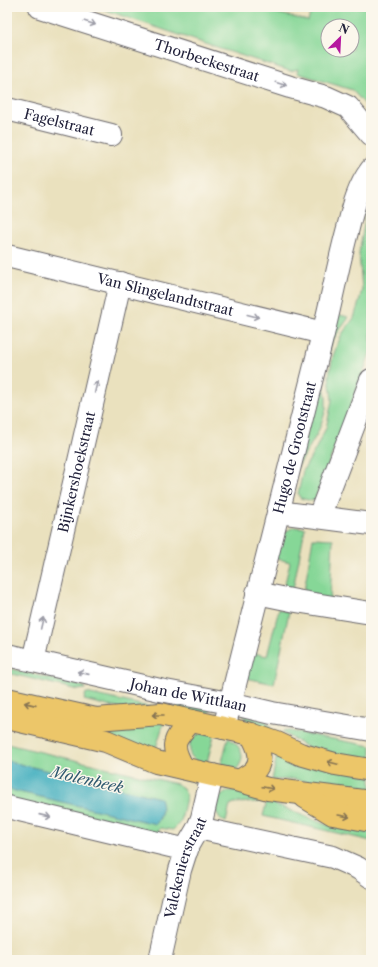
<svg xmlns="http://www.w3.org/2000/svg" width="378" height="967" font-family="'Libre Caslon Text',serif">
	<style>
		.green { fill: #86d797; stroke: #547c69; fill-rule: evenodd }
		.water { fill: #42afbf; stroke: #32687d }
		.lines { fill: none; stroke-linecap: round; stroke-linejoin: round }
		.minor-casing { stroke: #686569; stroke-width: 24 }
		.major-casing { stroke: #686569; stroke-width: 24 }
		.minor { stroke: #fff; stroke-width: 22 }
		.major { stroke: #ecc669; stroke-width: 22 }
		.oneway { stroke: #9c9ca7 }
		.oneway2 { stroke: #877452 }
		.labels { text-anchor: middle; stroke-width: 3; stroke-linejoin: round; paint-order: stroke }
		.street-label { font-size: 14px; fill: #22223b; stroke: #fbf7ec }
		.water-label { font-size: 15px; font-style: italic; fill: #2f5a70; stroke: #fbf7ec }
	</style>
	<rect width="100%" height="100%" fill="#fbf7ec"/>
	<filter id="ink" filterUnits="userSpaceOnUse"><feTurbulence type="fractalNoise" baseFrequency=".025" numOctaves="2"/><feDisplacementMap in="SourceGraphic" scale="8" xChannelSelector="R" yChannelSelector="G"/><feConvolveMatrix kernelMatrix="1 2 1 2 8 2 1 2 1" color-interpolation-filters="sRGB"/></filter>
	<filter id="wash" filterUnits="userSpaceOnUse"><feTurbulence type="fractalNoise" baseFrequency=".012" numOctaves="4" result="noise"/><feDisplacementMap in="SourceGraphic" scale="16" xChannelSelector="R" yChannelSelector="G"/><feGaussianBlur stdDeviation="0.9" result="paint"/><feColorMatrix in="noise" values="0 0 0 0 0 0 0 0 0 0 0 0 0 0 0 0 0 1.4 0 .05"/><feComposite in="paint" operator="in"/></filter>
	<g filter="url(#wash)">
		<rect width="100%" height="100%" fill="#eae1be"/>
		<g class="green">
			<path d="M96,7H254L308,21L312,7H371V111L352,90L297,73L298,69L290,71L215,47ZM328,26H352V50H328Z"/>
			<polygon points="371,186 371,350 362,376 315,499 312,501 300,498 298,494 303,471 315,450 326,428 329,415 332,400 329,376 333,356 338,343 342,334 354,318 359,302 362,289 359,253"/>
			<polygon points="337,314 348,317 348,319 336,335 332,342 322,377 326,396 326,409 322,422 317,434 297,468"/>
			<path d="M294,527L305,528L292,594L283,592L290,562L275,558C278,542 277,535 294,527Z"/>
			<polygon points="313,538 333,539 330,601 303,597"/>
			<polygon points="279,609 289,612 274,684 246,678 253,653 267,656"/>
			<polygon points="7,668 85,687 85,689 78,690 8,673 8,670 7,670"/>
			<polygon points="86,693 150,707 121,709 84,700"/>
			<polygon points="178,700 212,710 207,713 174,709"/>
			<polygon points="7,703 164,722 154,754"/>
			<polygon points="243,715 266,721 273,732 249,724"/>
			<polygon points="284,730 371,746 371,763 307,747 283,733"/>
			<polygon points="201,732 215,732 206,766 197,763 190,754 190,743 192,739"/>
			<path d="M228,738C237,743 246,753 240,764C239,766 238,768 236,769C232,771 224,770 220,770Z"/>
			<path d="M7,744L177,784L183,788L185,792L186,797L181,821L173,830L160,828L157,836L7,800V789L156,824C163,816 163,807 160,798L7,761Z"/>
			<polygon points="278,750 371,777 371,791 336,787 294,779 272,780"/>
			<path d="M235,790L261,798L259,802L234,803L230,805L226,822C212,816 213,800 225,793C228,791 232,791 235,790Z"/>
			<polygon points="267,801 324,824 337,827 371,833 371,841 263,816"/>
		</g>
		<path class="water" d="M7,761L160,798C163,807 162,816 156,824L7,789Z"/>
	</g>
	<g filter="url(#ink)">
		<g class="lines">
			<g class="minor-casing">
				<g id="minor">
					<path id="s1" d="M40,7L290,87L326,97L348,107L371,134"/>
					<path id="s2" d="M7,109L111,135"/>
					<path id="s3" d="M7,256L323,333"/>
					<polyline points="278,512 371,524"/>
					<polyline points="319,517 371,380"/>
					<polyline points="257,593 296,601 371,613"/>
					<path id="s4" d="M7,655L160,690L230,703L272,713L371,730"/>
					<path id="s5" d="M33,661L120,283"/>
					<path id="s6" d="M224,728C257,594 292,460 325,326C333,293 339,261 348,228C353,208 358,187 371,170"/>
					<polyline points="7,807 187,850"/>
					<polyline points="198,828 333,857 358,868 371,877"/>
					<path id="s7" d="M160,960L180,870L188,845L198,828L202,818L212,775"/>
				</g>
			</g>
			<g class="major-casing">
				<g id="major">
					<polyline points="7,699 96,719 161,714 169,716 251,734 277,743 300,754 335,764 371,770"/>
					<polyline points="7,718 106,741 156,762 212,775 240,781 268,789 371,802"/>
					<path d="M183,768C170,744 173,741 191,721"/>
					<path d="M240,781C244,778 249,775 253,772C265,761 258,746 251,734"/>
					<polyline points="305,797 333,814 371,821"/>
				</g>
			</g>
			<use href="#minor" class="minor"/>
			<use href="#major" class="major"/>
		</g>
		<defs><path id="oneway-shaft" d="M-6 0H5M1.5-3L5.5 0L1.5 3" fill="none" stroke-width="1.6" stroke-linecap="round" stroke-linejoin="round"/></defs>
		<g class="oneway">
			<use href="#oneway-shaft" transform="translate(90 23) rotate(18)"/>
			<use href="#oneway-shaft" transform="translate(281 84) rotate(17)"/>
			<use href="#oneway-shaft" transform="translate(253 316) rotate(14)"/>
			<use href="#oneway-shaft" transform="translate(96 387) rotate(-77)"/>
			<use href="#oneway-shaft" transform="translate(42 623) rotate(-77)"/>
			<use href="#oneway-shaft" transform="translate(83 673) rotate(-167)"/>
			<use href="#oneway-shaft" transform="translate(45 816) rotate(13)"/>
		</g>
		<g class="oneway2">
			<use href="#oneway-shaft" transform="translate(30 704) rotate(-167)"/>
			<use href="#oneway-shaft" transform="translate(158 715) rotate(-180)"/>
			<use href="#oneway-shaft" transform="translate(333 763) rotate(-166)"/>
			<use href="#oneway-shaft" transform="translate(268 788) rotate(12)"/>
			<use href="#oneway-shaft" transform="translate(344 816) rotate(10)"/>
		</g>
	</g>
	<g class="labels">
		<g class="street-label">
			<text dy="5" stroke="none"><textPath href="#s1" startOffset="175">Thorbeckestraat</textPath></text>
			<text dy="5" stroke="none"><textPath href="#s2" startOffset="54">Fagelstraat</textPath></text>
			<text dy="5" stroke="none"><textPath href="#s3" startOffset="163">Van Slingelandtstraat</textPath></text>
			<text dy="5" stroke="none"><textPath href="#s6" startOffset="289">Hugo de Grootstraat</textPath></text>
			<text dy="5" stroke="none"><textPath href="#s5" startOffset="194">Bijnkershoekstraat</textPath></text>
			<text dy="5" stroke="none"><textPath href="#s4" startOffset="186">Johan de Wittlaan</textPath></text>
			<text dy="5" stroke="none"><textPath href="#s7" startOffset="96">Valckenierstraat</textPath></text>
		</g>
		<g class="water-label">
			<text transform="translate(87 780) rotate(13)" y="5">Molenbeek</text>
		</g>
	</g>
	<rect width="378" height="967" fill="none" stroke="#fbf7ec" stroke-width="24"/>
	<g transform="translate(340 38) rotate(24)"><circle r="19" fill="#fbf7ec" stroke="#a4a2a5"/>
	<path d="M0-3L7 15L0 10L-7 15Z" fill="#b5179e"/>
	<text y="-6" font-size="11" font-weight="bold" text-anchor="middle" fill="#22223b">N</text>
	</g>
</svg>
